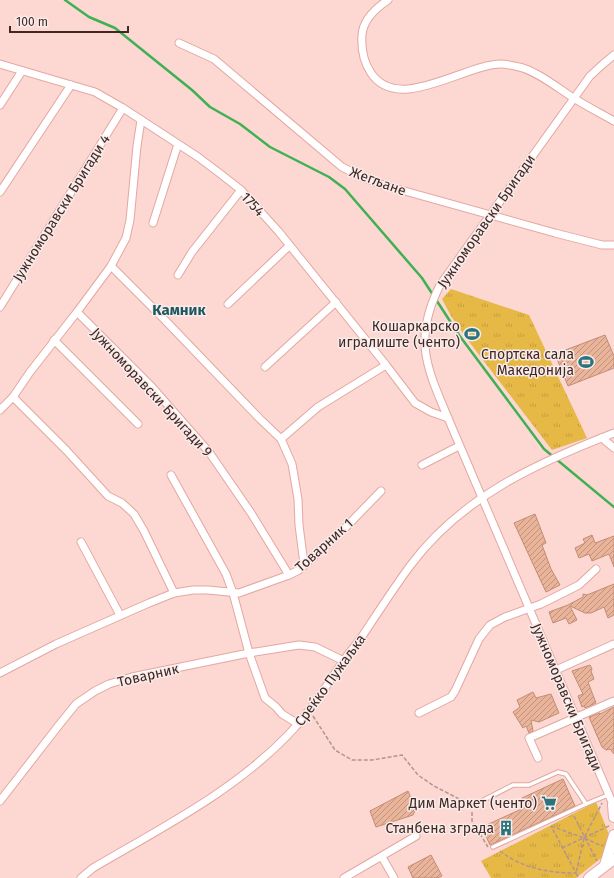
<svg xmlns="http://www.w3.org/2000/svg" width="614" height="878" font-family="'Fira Sans',sans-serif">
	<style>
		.park { fill: url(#park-tufts) }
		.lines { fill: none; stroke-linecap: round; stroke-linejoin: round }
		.stream { stroke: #40b054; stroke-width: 2.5 }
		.building { fill: url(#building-hatch); stroke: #c18d74 }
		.service-casing { stroke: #e4a7a0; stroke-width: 5.5 }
		.minor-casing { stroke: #e4a7a0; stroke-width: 9 }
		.secondary-casing { stroke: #e4a7a0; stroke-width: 12 }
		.path { stroke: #b4948f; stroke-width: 1.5; stroke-dasharray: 4 2; stroke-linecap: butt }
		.service { stroke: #fff; stroke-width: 3.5 }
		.minor { stroke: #fff; stroke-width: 7 }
		.secondary { stroke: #fff; stroke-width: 10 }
		.labels { text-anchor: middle; stroke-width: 3; stroke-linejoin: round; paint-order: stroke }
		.street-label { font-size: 14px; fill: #402825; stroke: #f8ebe9 }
		.poi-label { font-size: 14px; fill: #402825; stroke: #f8ebe9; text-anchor: end }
		.neighbourhood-label { font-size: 15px; font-weight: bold; fill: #1d575f; stroke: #f8ebe9 }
	</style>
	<defs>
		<pattern id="park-tufts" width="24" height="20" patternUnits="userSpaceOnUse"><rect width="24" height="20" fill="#e6b846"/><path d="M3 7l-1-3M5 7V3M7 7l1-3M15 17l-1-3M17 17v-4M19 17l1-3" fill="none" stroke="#c69e3d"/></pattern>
		<pattern id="building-hatch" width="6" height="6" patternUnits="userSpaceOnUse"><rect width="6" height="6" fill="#eab49a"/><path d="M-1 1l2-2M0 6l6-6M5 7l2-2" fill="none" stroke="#bf927d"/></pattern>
	</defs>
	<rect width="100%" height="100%" fill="#fdd7d2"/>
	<g class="park">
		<polygon points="451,289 529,315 587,438 552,450 467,339 451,316 442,299"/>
		<polygon points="596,802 610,837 605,855 576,878 491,878 481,861"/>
	</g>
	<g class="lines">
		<polyline class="stream" points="65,0 89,17 115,28 192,90 210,107 240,124 270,147 329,177 345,189 422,278 459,335 544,449 614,507"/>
	</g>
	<g class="building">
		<polygon points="605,335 614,356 614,368 568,386 555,354"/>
		<polygon points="535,514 546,543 542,545 551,569 560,585 546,592 514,523"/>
		<polygon points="592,535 595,543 614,536 614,567 609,554 592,561 589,554 579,558 575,548 585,543 583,539"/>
		<polygon points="614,584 614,615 608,618 604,607 591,613 585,613 570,606 577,620 569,624 566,618 553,623 549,612 568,605 583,597 583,594 587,595"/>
		<polygon points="590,665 592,669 591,671 594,679 588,682 596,703 585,708 584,706 582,707 578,696 583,694 572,671"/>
		<polygon points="533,692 536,698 551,694 559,713 539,722 531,720 533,731 529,733 526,726 523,728 513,712 520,707 517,700"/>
		<polygon points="614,707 614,754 610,749 606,750 602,747 589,717 600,713 600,714"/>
		<polygon points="563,779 575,806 490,845 482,827 526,807 522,798"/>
		<polygon points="408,791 416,809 413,815 376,827 370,811"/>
		<polygon points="431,855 442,876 437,878 413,878 408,867"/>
	</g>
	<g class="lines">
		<g class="service-casing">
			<g id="service">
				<polyline points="472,806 513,785 529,785 558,772 566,774 586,804 608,795"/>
				<polyline points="493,847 586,804"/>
			</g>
		</g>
		<g class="minor-casing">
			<g id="minor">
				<path d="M388,0C376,8 363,20 362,35C361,49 363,61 371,73C398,114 465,64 501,64C507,64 514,66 519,67C535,70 558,88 572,97C586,106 600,113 614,121"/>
				<polyline points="179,43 214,59 342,167 362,177 383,185 555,233 602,245 614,245"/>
				<path d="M614,55L603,64L590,76L440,285C413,339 426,366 448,418L614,807"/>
				<polyline points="0,64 95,92 123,108 198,157 218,172 241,190 279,232 386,365 415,403 431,412 448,418"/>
				<polyline points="0,105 22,71"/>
				<polyline points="0,192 71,85"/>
				<polyline points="153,223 178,144"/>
				<polyline points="111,266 162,317 260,419 281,439 292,464 298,499 299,525 304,564"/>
				<polyline points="178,275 192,252 241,190"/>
				<polyline points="228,304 289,246"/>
				<polyline points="0,307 123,108"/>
				<polyline points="77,312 152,387 209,452 251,513 289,575"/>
				<polyline points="54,340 138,424"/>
				<polyline points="265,367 336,302"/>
				<polyline points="13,397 66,450 108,496 122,503 134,514 144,531 174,593"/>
				<polyline points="0,410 13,397 30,372 77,312 111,266 126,238 130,220 137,146 141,120"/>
				<polyline points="602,438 614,448"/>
				<polyline points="281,439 318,407 386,365"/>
				<polyline points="422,465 459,446"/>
				<polyline points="171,475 226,574 233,593 249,653 265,698 276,707 282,714 298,724"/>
				<polyline points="81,542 120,615"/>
				<polyline points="556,670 614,644"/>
				<polyline points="0,673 56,644 149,603 174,593 193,590 208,590 239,593 289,575 299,570 345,528 381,491"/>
				<polyline points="419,713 451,697 455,691 479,639 490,625 505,617 541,604 579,585 596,569"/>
				<polyline points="538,758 529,738 614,701"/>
				<polyline points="0,801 59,725 76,704 95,691 109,684 132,677 249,653 299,645 315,647 344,661"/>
				<polyline points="382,857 394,878"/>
				<path d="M81,878L93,868C161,828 233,792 288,735C309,713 325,688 342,663C348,654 355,646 361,638C377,614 393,589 410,566C461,497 537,463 614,433"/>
				<polyline points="344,878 416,836"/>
			</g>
		</g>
		<g class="secondary-casing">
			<g id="secondary">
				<polyline points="613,805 614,817"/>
				<polyline points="605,865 614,835"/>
				<polyline points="589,878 614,859"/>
			</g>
		</g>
		<g class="path">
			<polyline points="313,716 335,750 352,760 372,760 402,755 418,775 434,786 467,803"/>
			<polyline points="472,812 472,821 488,847"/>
			<polyline points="574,816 597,861"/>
			<polyline points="551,826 584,838 602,846"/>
			<polyline points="562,848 611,825"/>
			<path d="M500,851C522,868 548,873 576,873L551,826"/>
			<polyline points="578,877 576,873 584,838 602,803"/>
		</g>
		<use href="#service" class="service"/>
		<use href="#minor" class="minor"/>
		<use href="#secondary" class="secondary"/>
	</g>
	<defs>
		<g id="stadium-bare" transform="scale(1.2)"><path d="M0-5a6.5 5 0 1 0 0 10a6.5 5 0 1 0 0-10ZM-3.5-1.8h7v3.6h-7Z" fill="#2b747d" stroke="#f8ebe9" stroke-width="2.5" paint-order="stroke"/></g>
		<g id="supermarket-bare" transform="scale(1.2)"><path d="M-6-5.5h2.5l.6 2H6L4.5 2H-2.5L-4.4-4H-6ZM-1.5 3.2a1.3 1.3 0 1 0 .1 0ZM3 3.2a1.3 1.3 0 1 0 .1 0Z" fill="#2b747d" stroke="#f8ebe9" stroke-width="2.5" paint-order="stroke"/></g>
		<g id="building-bare" transform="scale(1.2)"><path d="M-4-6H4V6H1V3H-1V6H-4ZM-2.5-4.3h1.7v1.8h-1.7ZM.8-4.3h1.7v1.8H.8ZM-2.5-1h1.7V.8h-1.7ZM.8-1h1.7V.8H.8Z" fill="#2b747d" stroke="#f8ebe9" stroke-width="2.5" paint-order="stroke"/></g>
	</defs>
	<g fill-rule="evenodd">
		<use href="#stadium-bare" x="472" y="334"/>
		<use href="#stadium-bare" x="586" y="362"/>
		<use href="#supermarket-bare" x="549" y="803"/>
		<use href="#building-bare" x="506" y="828"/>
	</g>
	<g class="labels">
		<g class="street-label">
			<text transform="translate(378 181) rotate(20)" y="5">Жегљане</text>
			<text transform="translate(253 204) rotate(47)" y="5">1754</text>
			<text transform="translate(61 208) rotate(-58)" y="5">Јужноморавски Бригади 4</text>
			<text transform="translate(486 221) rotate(-55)" y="5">Јужноморавски Бригади</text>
			<text transform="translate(152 392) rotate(47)" y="5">Јужноморавски Бригади 9</text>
			<text transform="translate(324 545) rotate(-42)" y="5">Товарник 1</text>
			<text transform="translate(148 675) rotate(-13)" y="5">Товарник</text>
			<text transform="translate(330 680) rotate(-54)" y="5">Среќко Пужаљка</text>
			<text transform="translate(567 697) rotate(67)" y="5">Јужноморавски Бригади</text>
		</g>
		<g class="poi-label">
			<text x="460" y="331">Кошаркарско<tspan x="460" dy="16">игралиште (ченто)</tspan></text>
			<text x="574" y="359">Спортска сала<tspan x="574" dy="16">Македонија</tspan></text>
			<text x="537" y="808">Дим Маркет (ченто)</text>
			<text x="494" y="833">Станбена зграда</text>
		</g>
		<g class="neighbourhood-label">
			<text x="179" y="315">Камник</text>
		</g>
	</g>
	<path d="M10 26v6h118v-6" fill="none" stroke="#402825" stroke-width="2"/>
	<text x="16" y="26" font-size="12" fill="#402825" stroke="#f8ebe9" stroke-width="3" paint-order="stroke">100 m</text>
</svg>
